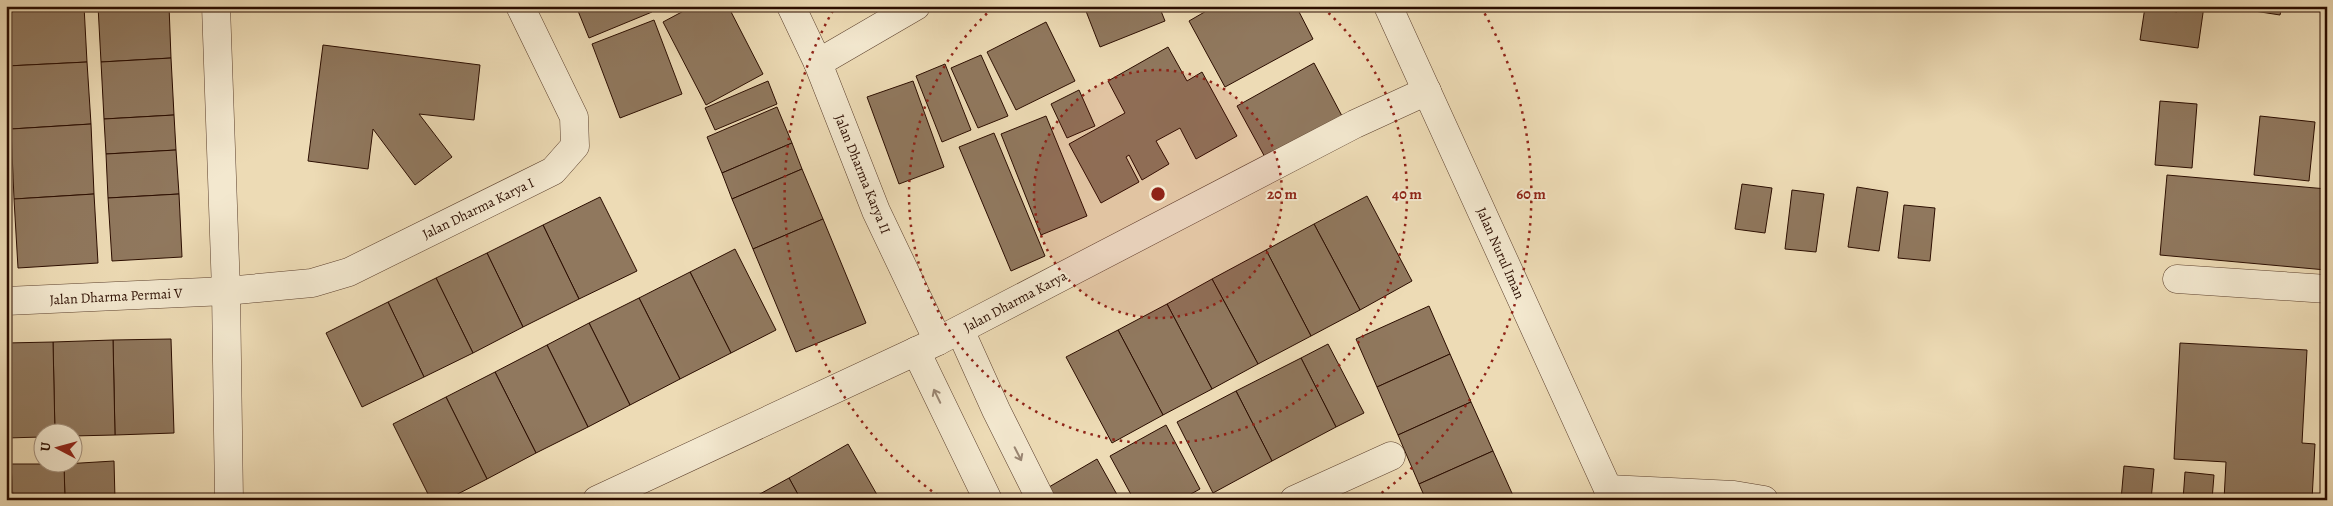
<svg xmlns="http://www.w3.org/2000/svg" width="2333" height="506" font-family="Alegreya,serif">
	<style>
		.building { fill: #90785e; stroke: #2b0d00 }
		.lines { fill: none; stroke-linecap: round; stroke-linejoin: round }
		.minor-casing { stroke: #5c402d; stroke-width: 29 }
		.minor { stroke: #f3e8cf; stroke-width: 28 }
		.oneway { stroke: #998572 }
		.ring { fill: none; stroke: #8f2418; stroke-width: 2.5; stroke-dasharray: 2.5 5 }
		.labels { text-anchor: middle; stroke-width: 4; stroke-linejoin: round; paint-order: stroke }
		.street-label { font-size: 14px; fill: #2b0d00; stroke: #f3e8cf }
		.centre { fill: #8f2418; stroke: #f3e8cf; stroke-width: 2.5 }
		.ring-label { font-size: 15px; text-anchor: middle; font-weight: bold; fill: #8f2418; stroke: #f3e8cf; stroke-width: 4; stroke-linejoin: round; paint-order: stroke }
	</style>
	<rect width="100%" height="100%" fill="#eddbb5"/>
	<filter id="stains"><feTurbulence type="fractalNoise" baseFrequency=".004" numOctaves="4"/><feColorMatrix values="0 0 0 0 .2 0 0 0 0 .09 0 0 0 0 .02 0 0 0 .5 -.17"/></filter>
	<radialGradient id="worn" r=".72"><stop offset=".6" stop-color="#630" stop-opacity="0"/><stop offset="1" stop-color="#630" stop-opacity=".3"/></radialGradient>
	<g class="building">
		<polygon points="6,6 84,6 87,62 7,66"/>
		<polygon points="98,6 169,6 171,58 101,62"/>
		<polygon points="576,6 650,6 652,12 589,38"/>
		<polygon points="693,6 728,6 763,74 706,105 663,22"/>
		<polygon points="1084,6 1159,6 1165,21 1100,47"/>
		<polygon points="1215,6 1296,6 1313,39 1225,87 1189,21"/>
		<polygon points="2178,6 2204,6 2198,48 2140,40 2145,7 2177,12"/>
		<polygon points="2222,6 2282,6 2280,15"/>
		<polygon points="654,20 682,94 620,118 592,44"/>
		<polygon points="1046,22 1075,81 1016,110 987,52"/>
		<polygon points="323,45 480,65 474,120 419,114 452,157 415,185 373,129 368,169 308,161"/>
		<polygon points="1168,47 1187,81 1202,72 1237,136 1196,159 1180,128 1156,141 1169,164 1142,180 1129,155 1126,157 1139,182 1101,203 1069,144 1125,113 1108,81"/>
		<polygon points="981,55 1008,116 978,128 951,68"/>
		<polygon points="171,58 174,115 104,119 101,62"/>
		<polygon points="87,62 91,124 11,129 7,66"/>
		<polygon points="1314,63 1342,116 1266,159 1237,106"/>
		<polygon points="945,64 971,130 942,142 916,76"/>
		<polygon points="768,81 777,104 715,130 705,108"/>
		<polygon points="913,81 944,167 899,184 867,97"/>
		<polygon points="1079,90 1095,126 1067,138 1051,104"/>
		<polygon points="2160,101 2197,104 2192,168 2155,165"/>
		<polygon points="777,107 792,143 722,173 707,137"/>
		<polygon points="174,115 176,150 106,154 104,119"/>
		<polygon points="1046,116 1087,216 1041,235 1001,134"/>
		<polygon points="2260,116 2315,122 2309,181 2254,175"/>
		<polygon points="91,124 94,194 14,199 11,129"/>
		<polygon points="994,133 1045,256 1011,271 959,147"/>
		<polygon points="792,143 802,169 732,199 722,173"/>
		<polygon points="176,150 179,194 108,198 106,154"/>
		<polygon points="802,169 823,219 753,249 732,199"/>
		<polygon points="2167,175 2327,189 2326,270 2160,255"/>
		<polygon points="1742,184 1772,188 1765,233 1735,229"/>
		<polygon points="1857,187 1888,192 1879,251 1848,247"/>
		<polygon points="1792,190 1824,194 1816,252 1785,249"/>
		<polygon points="94,194 98,263 18,268 14,199"/>
		<polygon points="179,194 182,257 112,261 108,198"/>
		<polygon points="1367,196 1412,281 1360,310 1314,224"/>
		<polygon points="600,197 637,271 579,299 543,225"/>
		<polygon points="1904,205 1935,208 1930,261 1898,258"/>
		<polygon points="823,219 866,323 796,352 753,249"/>
		<polygon points="1314,224 1360,310 1311,336 1266,250"/>
		<polygon points="543,225 579,299 523,327 487,253"/>
		<polygon points="735,249 776,330 731,353 690,272"/>
		<polygon points="1266,250 1311,336 1258,364 1212,279"/>
		<polygon points="487,253 523,327 473,353 436,278"/>
		<polygon points="690,272 731,353 680,379 639,298"/>
		<polygon points="436,278 473,353 424,377 388,302"/>
		<polygon points="1212,279 1258,364 1212,389 1167,304"/>
		<polygon points="639,298 680,379 630,405 589,323"/>
		<polygon points="388,302 424,377 362,407 326,333"/>
		<polygon points="1167,304 1212,389 1163,415 1118,330"/>
		<polygon points="1429,306 1450,354 1377,387 1356,339"/>
		<polygon points="589,323 630,405 588,427 547,345"/>
		<polygon points="1118,330 1163,415 1112,443 1066,357"/>
		<polygon points="171,339 174,433 115,435 113,340"/>
		<polygon points="113,340 115,435 72,436 72,434 55,434 53,342"/>
		<polygon points="53,342 55,434 42,434 42,437 6,438 6,343"/>
		<polygon points="2180,343 2307,350 2302,443 2315,444 2312,500 2224,500 2226,462 2174,459"/>
		<polygon points="1328,344 1364,413 1336,427 1301,358"/>
		<polygon points="547,345 588,427 536,453 495,372"/>
		<polygon points="1450,354 1471,402 1398,435 1377,387"/>
		<polygon points="1301,358 1336,427 1272,461 1236,391"/>
		<polygon points="495,372 536,453 487,479 446,397"/>
		<polygon points="1236,391 1272,461 1213,493 1177,422"/>
		<polygon points="446,397 487,479 446,500 431,500 393,424"/>
		<polygon points="1471,402 1493,451 1419,484 1398,435"/>
		<polygon points="1166,425 1200,489 1180,500 1134,500 1110,456"/>
		<polygon points="848,444 880,500 801,500 789,478"/>
		<polygon points="1493,451 1515,500 1426,500 1419,484"/>
		<polygon points="1097,459 1120,500 1056,500 1049,487"/>
		<polygon points="114,461 115,500 65,500 64,464"/>
		<polygon points="11,464 64,464 65,500 13,500"/>
		<polygon points="11,464 13,500 6,500 6,465"/>
		<polygon points="2124,466 2154,469 2151,500 2121,500"/>
		<polygon points="2185,472 2214,475 2212,500 2183,500"/>
		<polygon points="789,478 801,500 749,500"/>
	</g>
	<g class="lines">
		<g class="minor-casing">
			<g id="minor">
				<polyline points="216,6 226,291 229,500"/>
				<polyline points="791,6 818,63 876,211 938,341"/>
				<polyline points="1388,6 1613,500"/>
				<polyline points="818,63 916,6"/>
				<polyline points="2177,279 2327,289"/>
				<polyline points="6,301 226,291 312,283 349,272 553,171 575,146 574,117 520,6"/>
				<polyline points="960,330 996,410 1041,500"/>
				<polyline points="916,351 988,500"/>
				<polyline points="1608,489 1734,495 1764,500"/>
				<polyline points="597,500 938,341 1355,124 1427,91"/>
				<polyline points="1294,500 1391,456"/>
			</g>
		</g>
		<use href="#minor" class="minor"/>
	</g>
	<defs><path id="oneway-shaft" d="M-6 0H5M1.5-3L5.5 0L1.5 3" fill="none" stroke-width="1.6" stroke-linecap="round" stroke-linejoin="round" transform="scale(1.25)"/></defs>
	<g class="oneway">
		<use href="#oneway-shaft" transform="translate(937 396) rotate(-116)"/>
		<use href="#oneway-shaft" transform="translate(1018 454) rotate(63)"/>
	</g>
	<circle cx="1158" cy="194" r="124" fill="#8f2418" fill-opacity=".12"/>
	<g class="ring">
		<circle cx="1158" cy="194" r="124"/>
		<path d="M1323 8A249 249 0 1 1 993 8"/>
		<path d="M944 500A373 373 0 0 1 835 7M1481 7A373 373 0 0 1 1372 500"/>
	</g>
	<g class="labels">
		<g class="street-label">
			<text transform="translate(863 174) rotate(68)" y="5">Jalan Dharma Karya II</text>
			<text transform="translate(478 208) rotate(-26)" y="5">Jalan Dharma Karya I</text>
			<text transform="translate(1501 253) rotate(66)" y="5">Jalan Nurul Iman</text>
			<text transform="translate(116 296) rotate(-3)" y="5">Jalan Dharma Permai V</text>
			<text transform="translate(1015 301) rotate(-28)" y="5">Jalan Dharma Karya</text>
		</g>
	</g>
	<circle cx="1158" cy="194" r="8" class="centre"/>
	<g class="ring-label">
		<text x="1282" y="199">20 m</text>
		<text x="1407" y="199">40 m</text>
		<text x="1531" y="199">60 m</text>
	</g>
	<rect width="2333" height="506" fill="none" stroke="#eddbb5" stroke-width="25"/>
	<rect x="8" y="8" width="2318" height="491" fill="none" stroke="#2b0d00" stroke-width="2.5"/>
	<rect x="12" y="12" width="2308" height="481" fill="none" stroke="#2b0d00"/>
	<g transform="translate(58 448) rotate(276)"><circle r="24" fill="#f3e8cf" stroke="#a3907c"/>
	<path d="M0-4L9 19L0 12L-9 19Z" fill="#8f2418"/>
	<text y="-8" font-size="14" font-weight="bold" text-anchor="middle" fill="#2b0d00">U</text>
	</g>
	<rect width="100%" height="100%" filter="url(#stains)"/>
	<rect width="100%" height="100%" fill="url(#worn)"/>
</svg>
